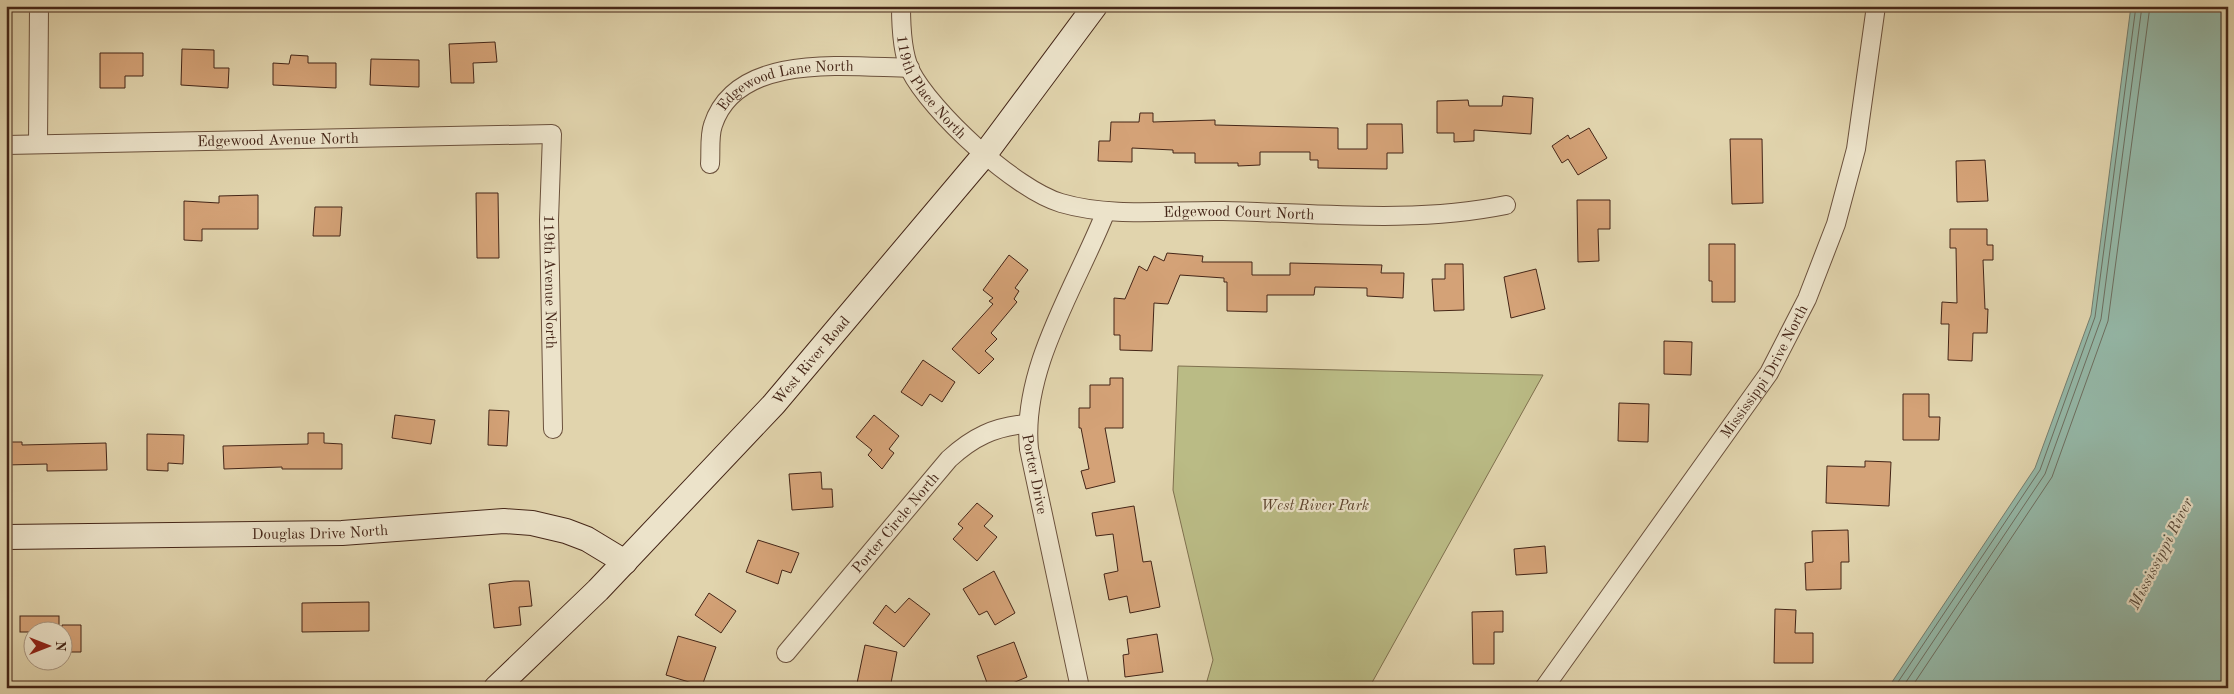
<svg xmlns="http://www.w3.org/2000/svg" width="2234" height="694" font-family="'Old Standard TT',serif">
	<style>
		.green { fill: #babb85; stroke: #7f704e }
		.water { fill: #94b8a8; stroke: #747d6e }
		.lines { fill: none; stroke-linecap: round; stroke-linejoin: round }
		.shore { stroke: #6c6e60; stroke-width: 1 }
		.building { fill: #d4a277; stroke: #442517 }
		.street-casing { stroke: #6b513c; stroke-width: 20 }
		.secondary-casing { stroke: #442517; stroke-width: 26 }
		.street { stroke: #ece3ca; stroke-width: 18 }
		.secondary { stroke: #ece3ca; stroke-width: 24 }
		.labels { text-anchor: middle; stroke-width: 4.5; stroke-linejoin: round; paint-order: stroke }
		.street-label { font-size: 15px; fill: #442517; stroke: #ece3ca }
		.park-label { font-size: 15px; font-style: italic; fill: #5c432d; stroke: #ece3ca }
		.water-label { font-size: 16px; font-style: italic; fill: #584a3b; stroke: #ece3ca }
	</style>
	<rect width="100%" height="100%" fill="#e1d4ad"/>
	<filter id="stains"><feTurbulence type="fractalNoise" baseFrequency=".004" numOctaves="4"/><feColorMatrix values="0 0 0 0 .2 0 0 0 0 .09 0 0 0 0 .02 0 0 0 .5 -.17"/></filter>
	<radialGradient id="worn" r=".72"><stop offset=".6" stop-color="#630" stop-opacity="0"/><stop offset="1" stop-color="#630" stop-opacity=".3"/></radialGradient>
	<polygon class="green" points="1178,366 1543,375 1369,688 1205,688 1213,660 1173,490"/>
	<polygon class="water" points="2131,6 2228,6 2228,688 1888,688 2035,468 2091,315"/>
	<g class="lines">
		<g class="shore">
			<polyline points="1894,688 2040,470 2095,317 2136,6"/>
			<polyline points="1902,688 2045,474 2101,319 2142,6"/>
			<polyline points="1911,688 2052,477 2108,321 2150,6"/>
		</g>
	</g>
	<g class="building">
		<polygon points="495,42 497,62 473,63 474,83 451,83 449,44"/>
		<polygon points="182,49 214,50 214,68 229,68 228,88 181,85"/>
		<polygon points="100,53 143,53 143,76 125,76 125,88 100,88"/>
		<polygon points="291,55 308,56 308,63 336,63 336,88 273,85 273,63 289,64"/>
		<polygon points="371,59 419,60 419,87 370,85"/>
		<polygon points="1503,96 1533,98 1531,134 1474,130 1474,141 1454,142 1454,133 1437,133 1437,101 1468,100 1469,106 1502,106"/>
		<polygon points="1140,113 1153,113 1153,122 1215,120 1215,125 1338,128 1338,149 1367,149 1367,124 1402,124 1403,153 1387,153 1387,169 1318,168 1318,160 1310,160 1310,152 1260,152 1260,165 1238,166 1238,163 1195,163 1195,153 1173,153 1173,150 1132,148 1132,162 1098,161 1099,141 1110,141 1111,122 1139,122"/>
		<polygon points="1589,128 1607,158 1578,175 1568,159 1562,163 1552,146 1568,135 1570,139"/>
		<polygon points="1730,139 1762,139 1763,203 1732,204"/>
		<polygon points="1985,160 1988,201 1957,202 1956,161"/>
		<polygon points="476,193 498,193 499,258 477,258"/>
		<polygon points="258,195 258,229 202,229 202,241 184,240 184,201 219,203 219,196"/>
		<polygon points="1577,200 1610,200 1610,229 1598,229 1599,261 1578,262"/>
		<polygon points="315,207 342,207 340,236 313,236"/>
		<polygon points="1950,229 1987,229 1987,245 1993,245 1993,260 1983,260 1985,309 1988,309 1987,333 1973,333 1972,361 1948,360 1949,324 1941,324 1942,302 1957,303 1956,248 1950,248"/>
		<polygon points="1709,244 1735,244 1735,302 1712,302 1712,281 1709,281"/>
		<polygon points="1167,253 1203,256 1202,262 1252,262 1252,275 1290,275 1290,263 1382,265 1381,273 1404,273 1403,298 1367,296 1367,288 1315,287 1314,295 1267,295 1267,312 1227,311 1227,282 1224,282 1224,278 1180,275 1168,304 1154,303 1152,351 1120,350 1120,335 1114,335 1114,298 1125,299 1139,266 1147,271 1154,256 1164,261"/>
		<polygon points="1009,255 1028,270 1015,288 1019,291 1014,299 1017,302 991,333 997,339 985,351 994,359 979,374 952,349 993,304 989,301 993,298 983,290"/>
		<polygon points="1445,264 1463,264 1464,310 1434,311 1432,279 1445,279"/>
		<polygon points="1536,269 1545,309 1511,318 1504,277"/>
		<polygon points="1664,341 1692,342 1691,375 1664,374"/>
		<polygon points="923,360 955,382 942,402 930,394 922,406 901,392"/>
		<polygon points="1110,378 1123,378 1123,428 1105,428 1115,482 1086,489 1081,471 1089,469 1081,428 1079,428 1079,408 1090,408 1090,385 1110,385"/>
		<polygon points="1903,394 1929,394 1929,417 1940,417 1939,440 1903,440"/>
		<polygon points="1619,403 1649,404 1648,442 1618,441"/>
		<polygon points="489,410 509,411 507,446 488,445"/>
		<polygon points="395,415 435,420 431,444 392,438"/>
		<polygon points="874,415 899,436 889,449 894,453 882,469 868,455 872,450 856,437"/>
		<polygon points="308,433 324,433 324,443 342,444 342,469 282,469 282,467 224,469 223,446 308,444"/>
		<polygon points="147,434 184,435 183,464 168,463 168,471 147,470"/>
		<polygon points="6,442 22,442 22,445 106,443 107,470 47,471 47,464 6,465"/>
		<polygon points="1865,461 1891,462 1889,506 1826,503 1827,466 1865,467"/>
		<polygon points="821,472 822,489 832,489 833,507 792,510 789,474"/>
		<polygon points="977,503 993,516 984,526 997,537 977,561 953,539 963,528 958,524"/>
		<polygon points="1134,506 1143,562 1151,561 1160,607 1130,613 1127,596 1109,600 1104,574 1118,571 1113,534 1096,536 1092,513"/>
		<polygon points="1848,530 1849,562 1841,562 1841,589 1806,590 1805,563 1813,562 1812,531"/>
		<polygon points="758,540 799,553 791,573 782,570 778,584 746,572"/>
		<polygon points="1545,546 1547,573 1516,575 1514,549"/>
		<polygon points="994,571 1015,613 995,625 987,611 979,615 963,589"/>
		<polygon points="514,581 529,581 532,606 519,607 521,625 494,628 489,584"/>
		<polygon points="709,593 736,611 721,633 695,615"/>
		<polygon points="909,598 930,614 904,647 873,623 886,605 895,613"/>
		<polygon points="369,602 369,631 302,632 302,603"/>
		<polygon points="1775,609 1796,610 1795,633 1813,633 1813,663 1774,663"/>
		<polygon points="1503,611 1503,632 1494,632 1494,664 1473,664 1472,612"/>
		<rect x="20" y="616" width="39" height="16"/>
		<polygon points="62,625 81,625 81,652 68,652 68,643 62,643"/>
		<polygon points="1157,634 1163,672 1125,677 1123,655 1129,654 1127,639"/>
		<polygon points="678,636 716,647 702,686 666,675"/>
		<polygon points="1014,642 1027,677 1001,688 989,688 977,656"/>
		<polygon points="865,645 897,652 890,688 856,688"/>
	</g>
	<g class="lines">
		<g class="street-casing">
			<g id="street">
				<path id="s1" d="M901,6C901,26 902,52 910,70C931,112 1016,190 1061,203C1112,218 1169,210 1223,211C1318,213 1412,224 1506,205"/>
				<polyline points="38,144 39,6"/>
				<path id="s2" d="M6,145L552,134L549,220L553,429"/>
				<path id="s3" d="M710,164C711,152 709,136 713,125C737,51 850,67 910,68"/>
				<path id="s4" d="M786,653L949,459C973,437 994,427 1026,424"/>
				<path d="M1080,688L1029,449C1021,368 1077,285 1106,211"/>
				<path id="s5" d="M1544,688L1769,373L1807,299L1836,224L1856,149L1876,6"/>
			</g>
		</g>
		<g class="secondary-casing">
			<g id="secondary">
				<path id="s6" d="M6,537L342,533L504,521L532,523L566,531L587,539L625,562"/>
				<path id="s7" d="M496,688L598,590L774,404L985,154L1095,6"/>
			</g>
		</g>
		<use href="#street" class="street"/>
		<use href="#secondary" class="secondary"/>
	</g>
	<g class="labels">
		<g class="street-label">
			<text dy="5" stroke="none"><textPath href="#s1" startOffset="90">119th Place North</textPath></text>
			<text dy="5" stroke="none"><textPath href="#s3" startOffset="130">Edgewood Lane North</textPath></text>
			<text dy="5" stroke="none"><textPath href="#s2" startOffset="272">Edgewood Avenue North</textPath></text>
			<text dy="5" stroke="none"><textPath href="#s1" startOffset="448">Edgewood Court North</textPath></text>
			<text dy="5" stroke="none"><textPath href="#s2" startOffset="694">119th Avenue North</textPath></text>
			<text dy="5" stroke="none"><textPath href="#s7" startOffset="455">West River Road</textPath></text>
			<text dy="5" stroke="none"><textPath href="#s5" startOffset="386">Mississippi Drive North</textPath></text>
			<text transform="translate(1035 474) rotate(79)" y="5">Porter Drive</text>
			<text dy="5" stroke="none"><textPath href="#s4" startOffset="170">Porter Circle North</textPath></text>
			<text dy="5" stroke="none"><textPath href="#s6" startOffset="314">Douglas Drive North</textPath></text>
		</g>
		<g class="park-label">
			<text x="1315" y="510">West River Park</text>
		</g>
		<g class="water-label">
			<text transform="translate(2160 553) rotate(-63)" y="6">Mississippi River</text>
		</g>
	</g>
	<rect width="2234" height="694" fill="none" stroke="#e1d4ad" stroke-width="25"/>
	<rect x="8" y="8" width="2219" height="679" fill="none" stroke="#442517" stroke-width="2.5"/>
	<rect x="12" y="12" width="2209" height="669" fill="none" stroke="#442517"/>
	<g transform="translate(48 646) rotate(90)"><circle r="24" fill="#ece3ca" stroke="#a99782"/>
	<path d="M0-4L9 19L0 12L-9 19Z" fill="#8f2418"/>
	<text y="-8" font-size="14" font-weight="bold" text-anchor="middle" fill="#442517">N</text>
	</g>
	<rect width="100%" height="100%" filter="url(#stains)"/>
	<rect width="100%" height="100%" fill="url(#worn)"/>
</svg>
